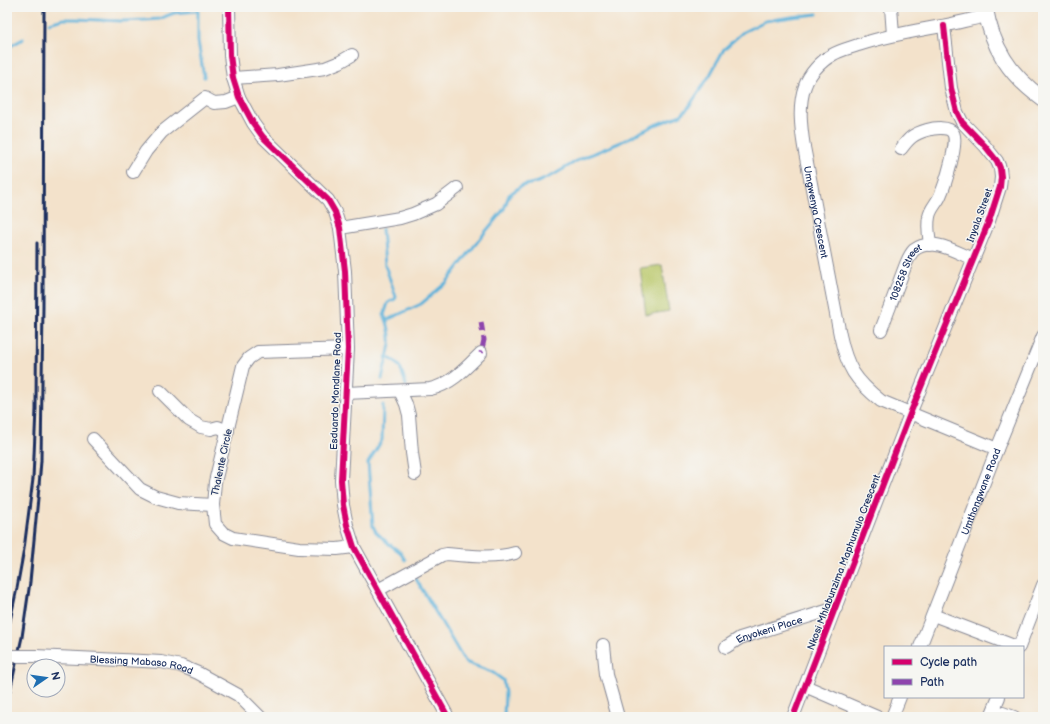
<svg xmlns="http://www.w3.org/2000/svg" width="1050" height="724" font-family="'Balsamiq Sans',sans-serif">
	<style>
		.green { fill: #bac86a; stroke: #6a7c64 }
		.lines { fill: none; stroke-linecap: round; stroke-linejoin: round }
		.stream { stroke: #5eb2da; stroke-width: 3 }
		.minor-casing { stroke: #878894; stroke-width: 14 }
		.tertiary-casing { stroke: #878894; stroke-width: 17 }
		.minor { stroke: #fff; stroke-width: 12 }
		.tertiary { stroke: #fff; stroke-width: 15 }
		.rail { stroke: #1b2f5e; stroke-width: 3 }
		.minor-bridge-casing { stroke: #878894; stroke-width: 14; stroke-linecap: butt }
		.minor-bridge { stroke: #fff; stroke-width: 12 }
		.quiet { stroke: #8e44ad; stroke-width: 5; stroke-dasharray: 10 5; stroke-linecap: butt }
		.cycleway-casing { stroke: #f6f6f2; stroke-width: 8 }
		.cycleway { stroke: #d6006c; stroke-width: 6 }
		.labels { text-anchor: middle; stroke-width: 3; stroke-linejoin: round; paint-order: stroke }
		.street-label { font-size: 10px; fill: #1b2f5e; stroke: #f6f6f2 }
	</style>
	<rect width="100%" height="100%" fill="#f6f6f2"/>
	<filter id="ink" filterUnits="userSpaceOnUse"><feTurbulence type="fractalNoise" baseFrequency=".025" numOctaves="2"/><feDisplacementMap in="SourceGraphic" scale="8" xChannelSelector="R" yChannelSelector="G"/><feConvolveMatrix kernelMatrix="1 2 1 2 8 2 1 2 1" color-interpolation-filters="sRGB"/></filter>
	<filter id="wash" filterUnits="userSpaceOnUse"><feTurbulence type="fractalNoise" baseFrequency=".012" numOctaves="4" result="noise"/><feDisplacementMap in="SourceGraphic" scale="16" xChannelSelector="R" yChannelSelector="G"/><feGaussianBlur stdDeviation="0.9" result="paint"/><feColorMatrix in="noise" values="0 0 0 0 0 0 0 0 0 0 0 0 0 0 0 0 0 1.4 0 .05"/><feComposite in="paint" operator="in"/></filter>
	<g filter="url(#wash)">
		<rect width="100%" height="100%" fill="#f3e2cb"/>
		<polygon class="green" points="662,265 669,311 646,315 640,268"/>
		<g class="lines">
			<g class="stream">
				<polyline points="198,7 198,41 204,77"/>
				<polyline points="49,23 63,19 76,19 122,21 145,20 159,19 174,13 198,11"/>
				<polyline points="7,48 23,39"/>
				<path d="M382,229L385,265L396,297L395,299L388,303L384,315C388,322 391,336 390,344C388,356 384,367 382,379"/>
				<polyline points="387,320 421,304 447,282 478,241 504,209 509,195 521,186 538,182 555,174 580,159 619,143 655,125 681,115 688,108 710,75 724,49 743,32 765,21 792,17 817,14"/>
				<path d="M386,357C401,362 402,372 406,385"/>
				<polyline points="383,405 382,440 368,463 373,526 376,532 389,544 400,552 405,560"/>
				<polyline points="416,579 465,662 492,672 503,680 505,693 504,717"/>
			</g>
		</g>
	</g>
	<g filter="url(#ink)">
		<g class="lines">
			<g class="minor-casing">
				<g id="minor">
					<polyline points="229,7 230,55 233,78 239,97 253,123 263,137 328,200 335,212 340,228 345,271 348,349 341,480 343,505 347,525 354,547 448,717"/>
					<polyline points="891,7 893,35"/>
					<path id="s1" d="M987,16C972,19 957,23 942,26C913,31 885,36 858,45C850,48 840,50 832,55C821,61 809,74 805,86C798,105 801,128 804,147L840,335C847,368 855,380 881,401L997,449"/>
					<polyline points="233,78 278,75 325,68 340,62 352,55"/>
					<path d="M901,149C909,138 913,134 927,130C934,128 949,126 953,133C959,142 945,185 940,196C937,203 930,209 929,217C927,226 929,236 930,245"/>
					<polyline points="133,172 146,151 162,132 205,98 214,103 226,102 239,97"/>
					<polyline points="340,228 400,218 413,214 436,204 457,188"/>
					<path id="s2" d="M881,330L906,264C908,259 910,254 914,250C932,236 956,252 973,259"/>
					<polyline points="348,349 258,352 249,358 243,366 215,482 213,505 215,524 223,533 233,538 299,548 337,549 354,547"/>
					<polyline points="160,391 189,420 201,427 211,429 218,427 228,431"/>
					<polyline points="400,391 406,404 409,415 412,453 415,474"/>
					<path d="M346,393L430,389C451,385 467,367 481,353"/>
					<polyline points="93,439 140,489 156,497 178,503 213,505"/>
					<path d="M378,590L442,555L447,554C468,556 495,559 515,553"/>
					<polyline points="933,615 1017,647"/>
					<polyline points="603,645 606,674 618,717"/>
					<path id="s3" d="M726,647L740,638L836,608"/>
					<path id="s4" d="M920,647L997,449L1043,336"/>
					<polyline points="1019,647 1043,585"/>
					<path id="s5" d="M35,656L143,661L161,662L181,666L198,673L238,695L260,717"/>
					<polyline points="805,686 877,717"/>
					<polyline points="994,710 1014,717"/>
					<polyline points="991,716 999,697"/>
					<polyline points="793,717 910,414 989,221 1000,187 1001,177 1000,168 997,161 985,146 962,122 957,112 951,88 944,26"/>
					<polyline points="892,717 900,697"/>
				</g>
			</g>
			<g class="tertiary-casing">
				<path id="tertiary" d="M985,7C992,47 1009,75 1043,99"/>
			</g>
			<use href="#minor" class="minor"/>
			<use href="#tertiary" class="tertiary"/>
			<g class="rail">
				<polyline points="7,635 17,588 24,549 33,479 36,409 37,243"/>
				<polyline points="7,704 22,637 30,582 38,498 41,461 43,306 44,7"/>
			</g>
			<g class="minor-bridge-casing">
				<polyline id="minor-bridge" points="7,656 35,656"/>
			</g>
			<use href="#minor-bridge" class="minor-bridge"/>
			<polyline class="quiet" points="481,322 484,340 481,353"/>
			<g class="cycleway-casing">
				<g id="cycleway">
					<polyline points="229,7 230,55 233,78 239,97 253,123 263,137 328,200 335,212 340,228 345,271 348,349 341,480 343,505 347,525 354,547 448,717"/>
					<polyline points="793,717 910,414 989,221 1000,187 1001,177 1000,168 997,161 985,146 962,122 957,112 951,88 944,26"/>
				</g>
			</g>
			<use href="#cycleway" class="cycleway"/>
		</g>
	</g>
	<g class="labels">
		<g class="street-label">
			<text dy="4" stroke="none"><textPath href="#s1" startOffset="330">Umgwenya Crescent</textPath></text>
			<text transform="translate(979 215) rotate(-70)" y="4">Inyala Street</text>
			<text dy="4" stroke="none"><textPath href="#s2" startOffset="63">108258 Street</textPath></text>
			<text transform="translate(335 391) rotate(-88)" y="4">Esduardo Mondlane Road</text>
			<text transform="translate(221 462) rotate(-78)" y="4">Thalente Circle</text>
			<text dy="4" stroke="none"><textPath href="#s4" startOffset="167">Umthongwane Road</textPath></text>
			<text transform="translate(843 562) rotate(-69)" y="4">Nkosi Mhlabunzima Maphumulo Crescent</text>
			<text dy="4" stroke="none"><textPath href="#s3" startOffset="47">Enyokeni Place</textPath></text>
			<text dy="4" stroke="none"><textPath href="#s5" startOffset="107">Blessing Mabaso Road</textPath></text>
		</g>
	</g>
	<rect width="1050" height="724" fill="none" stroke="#f6f6f2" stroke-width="24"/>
	<rect x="884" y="646" width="140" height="52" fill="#f6f6f2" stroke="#9ea6b7"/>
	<rect x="892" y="659" width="20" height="6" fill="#d6006c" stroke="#9ea6b7"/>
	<text x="920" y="666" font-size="12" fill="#1b2f5e">Cycle path</text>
	<rect x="892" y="679" width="20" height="6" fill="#8e44ad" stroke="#9ea6b7"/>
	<text x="920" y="686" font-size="12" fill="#1b2f5e">Path</text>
	<g transform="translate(46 678) rotate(77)"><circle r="19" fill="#f6f6f2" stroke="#9ea6b7"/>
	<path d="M0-3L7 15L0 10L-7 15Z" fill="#1f6fb2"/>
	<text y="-6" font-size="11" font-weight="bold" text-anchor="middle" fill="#1b2f5e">N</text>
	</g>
</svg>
